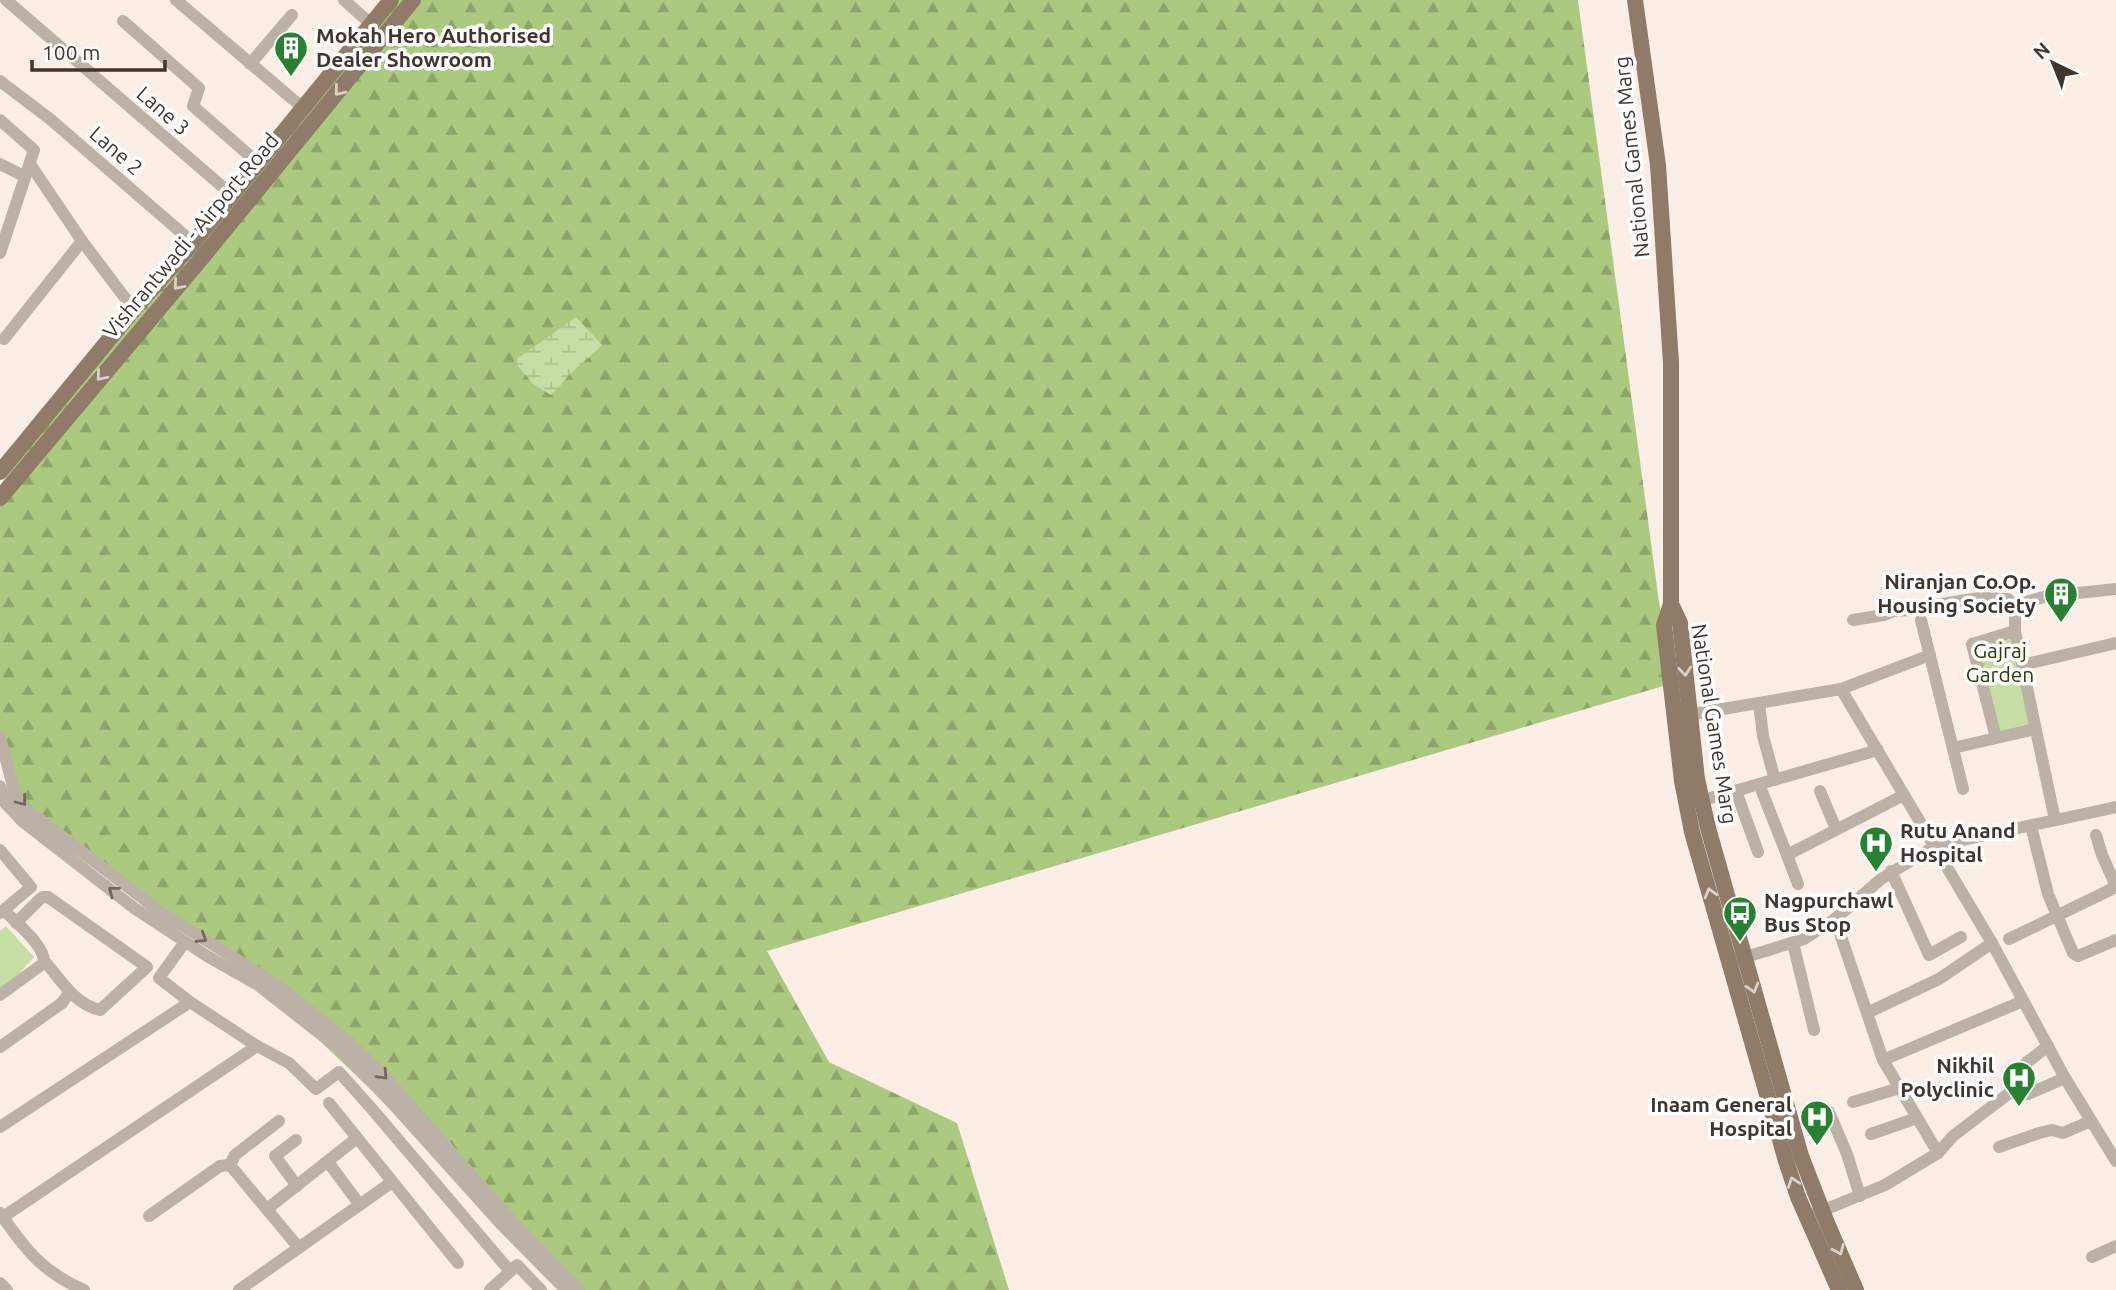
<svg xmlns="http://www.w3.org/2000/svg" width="2116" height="1290" font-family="Ubuntu,sans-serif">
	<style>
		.forest { fill: url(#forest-firs) }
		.wetland { fill: url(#wetland-marsh) }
		.park { fill: #c6dea4 }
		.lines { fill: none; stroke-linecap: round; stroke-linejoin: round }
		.minor { stroke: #bcb1a6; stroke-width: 12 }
		.major { stroke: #8f7b68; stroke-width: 16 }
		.oneway { stroke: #d8d1ca }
		.oneway2 { stroke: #73675e }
		.labels { text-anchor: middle; stroke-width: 7; stroke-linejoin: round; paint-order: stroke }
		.poi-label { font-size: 21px; font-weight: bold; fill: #42352e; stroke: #fff; text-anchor: start }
		.street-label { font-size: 21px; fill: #42352e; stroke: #fff }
		.park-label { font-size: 21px; fill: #2b3c05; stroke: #fff }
	</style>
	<defs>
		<pattern id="forest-firs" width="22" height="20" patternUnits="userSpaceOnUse" patternTransform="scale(1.75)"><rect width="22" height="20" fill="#acc980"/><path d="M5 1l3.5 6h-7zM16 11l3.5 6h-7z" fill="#8ea469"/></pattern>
		<pattern id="wetland-marsh" width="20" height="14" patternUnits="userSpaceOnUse" patternTransform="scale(1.75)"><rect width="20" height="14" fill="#c6dea4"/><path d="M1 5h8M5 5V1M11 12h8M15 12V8" fill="none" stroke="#abbf8e"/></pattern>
	</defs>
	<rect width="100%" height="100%" fill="#fbeee6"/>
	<polygon class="forest" points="383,0 1578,0 1670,684 767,951 829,1062 957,1123 1009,1290 578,1290 570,1279 258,982 12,811 0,750 0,485"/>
	<path class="wetland" d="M576,317L602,345C592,356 581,363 571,373C564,380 559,388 551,395L533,384L514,361Z"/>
	<g class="park">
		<polygon points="2015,631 2035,729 1996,738 1972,644"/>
		<polygon points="6,926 34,957 16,977 0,989 0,931"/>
	</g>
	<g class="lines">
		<g class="minor">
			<polyline points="6,0 232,195"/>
			<polyline points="176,0 303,108"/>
			<polyline points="344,0 371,24"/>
			<polyline points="123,21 199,88 193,106 258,163"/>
			<polyline points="250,64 292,15"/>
			<polyline points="0,81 50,119 198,247"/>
			<polyline points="0,120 34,150 0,253"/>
			<polyline points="0,164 24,176"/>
			<polyline points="30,164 82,241 125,298 135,308"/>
			<polyline points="4,339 82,241"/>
			<polyline points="2015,605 2015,631 2055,820"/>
			<polyline points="1853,620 1884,615 1894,611 1927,609 1935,605 1980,598 2008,599 2015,605 2062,592 2069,594 2116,589"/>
			<polyline points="1921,620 1963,789"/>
			<polyline points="2022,665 2116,643"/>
			<polyline points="1841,689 1930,655"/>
			<polyline points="1759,703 1763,736 1775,780"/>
			<polyline points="1681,716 1841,689 1992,943 2065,1078 2116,1161"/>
			<polyline points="0,737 15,794 25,808 159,911 276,984 351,1044 384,1076 512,1221 579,1290"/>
			<polyline points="1996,738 1972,644 2015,631"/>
			<polyline points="1953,748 2035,729"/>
			<polyline points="1759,784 1787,855 1904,795"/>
			<polyline points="0,786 6,804 22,821 134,908 207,956 258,985 341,1050 393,1104 500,1223 566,1290"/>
			<polyline points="1736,791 1758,852"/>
			<polyline points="1820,791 1836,829"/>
			<polyline points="1693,803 1878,750"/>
			<polyline points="2031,826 2048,894 2073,953 2078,956 2116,940"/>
			<polyline points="2096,835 2102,855 2116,886"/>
			<polyline points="0,850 31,887 0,913"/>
			<polyline points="1787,855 1798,884"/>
			<polyline points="1891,871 1929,955 1961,937"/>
			<path d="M4,910C15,922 46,946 44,963"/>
			<polyline points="2009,939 2116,887"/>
			<polyline points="185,942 159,978 190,1002 257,1046 289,1063 316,1089 339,1072 372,1109 509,1270"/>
			<polyline points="1793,943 1814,1030"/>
			<polyline points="1736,960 1804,939 1835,919 1881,879 1935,846 2116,807"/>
			<path d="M0,995L44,963L47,964C63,983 75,1004 100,1010L147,967L48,897H43L39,900L16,923"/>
			<polyline points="1867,1013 1939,979 1992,943"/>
			<polyline points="0,1047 62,1003 69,993"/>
			<polyline points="1883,1060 2023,1001"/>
			<polyline points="2012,1091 2028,1094 2065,1078"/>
			<polyline points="1853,1102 1900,1088"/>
			<polyline points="329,1103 458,1263"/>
			<polyline points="1829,1112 1847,1154 1860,1196"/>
			<polyline points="0,1127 190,1002"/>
			<polyline points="1871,1134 1917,1118"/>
			<polyline points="296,1140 275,1156 297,1186"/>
			<polyline points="1999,1147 2039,1133 2052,1130 2063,1133 2091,1121"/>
			<polyline points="1938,1153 1953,1136 2012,1091 2026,1063 2048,1046"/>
			<polyline points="328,1162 360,1205"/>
			<polyline points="230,1165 235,1155 279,1121"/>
			<polyline points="267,1209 357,1138"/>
			<path d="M0,1213C25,1249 42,1272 84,1290"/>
			<polyline points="149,1216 220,1166 230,1165 299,1248"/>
			<polyline points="3,1217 257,1046"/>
			<polyline points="1807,1217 1885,1185 1938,1153 1883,1060 1835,919"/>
			<polyline points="2092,1257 2116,1246"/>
			<polyline points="0,1283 7,1290"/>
			<polyline points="239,1290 392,1182"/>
			<polyline points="490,1290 517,1265 541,1290"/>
		</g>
		<g class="major">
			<polyline points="1635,0 1658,165 1671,363 1671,604 1664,625 1682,781 1692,832 1786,1161 1798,1197 1839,1290"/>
			<polyline points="0,472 135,308 193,243 391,0"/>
			<polyline points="0,498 205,254 413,0"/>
			<polyline points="1671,604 1680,623 1697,779 1708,828 1801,1156 1827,1223 1856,1290"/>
		</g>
	</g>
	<defs><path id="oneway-chevron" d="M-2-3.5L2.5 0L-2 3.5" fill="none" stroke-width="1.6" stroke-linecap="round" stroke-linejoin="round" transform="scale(1.75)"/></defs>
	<g class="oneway">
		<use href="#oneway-chevron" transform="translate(339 91) rotate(129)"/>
		<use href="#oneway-chevron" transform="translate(178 285) rotate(131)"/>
		<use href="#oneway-chevron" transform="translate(101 376) rotate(130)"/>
		<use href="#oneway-chevron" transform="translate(1685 671) rotate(84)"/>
		<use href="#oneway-chevron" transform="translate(1710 893) rotate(-106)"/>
		<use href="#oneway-chevron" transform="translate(1753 988) rotate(74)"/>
		<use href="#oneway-chevron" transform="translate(1793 1182) rotate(-109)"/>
		<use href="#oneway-chevron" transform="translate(1839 1250) rotate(66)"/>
	</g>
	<g class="oneway2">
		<use href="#oneway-chevron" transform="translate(22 801) rotate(52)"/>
		<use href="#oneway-chevron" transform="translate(113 891) rotate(-142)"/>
		<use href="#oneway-chevron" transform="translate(202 938) rotate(32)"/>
		<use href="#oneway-chevron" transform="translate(383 1075) rotate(47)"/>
	</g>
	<defs>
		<g id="building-pin" transform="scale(1.75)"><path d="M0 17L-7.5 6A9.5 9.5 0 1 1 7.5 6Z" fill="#288130" stroke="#fff"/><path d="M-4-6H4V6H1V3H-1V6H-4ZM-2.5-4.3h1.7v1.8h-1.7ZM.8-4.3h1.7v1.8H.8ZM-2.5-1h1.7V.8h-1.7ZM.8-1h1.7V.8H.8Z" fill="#fff"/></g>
		<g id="hospital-pin" transform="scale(1.75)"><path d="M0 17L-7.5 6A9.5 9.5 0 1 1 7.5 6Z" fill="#288130" stroke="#fff"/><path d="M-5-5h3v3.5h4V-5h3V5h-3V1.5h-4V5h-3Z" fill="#fff"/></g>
		<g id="bus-pin" transform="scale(1.75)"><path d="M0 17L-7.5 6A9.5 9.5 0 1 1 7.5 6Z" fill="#288130" stroke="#fff"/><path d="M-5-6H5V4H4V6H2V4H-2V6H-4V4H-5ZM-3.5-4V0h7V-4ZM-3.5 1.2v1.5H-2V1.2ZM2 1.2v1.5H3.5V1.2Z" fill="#fff"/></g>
	</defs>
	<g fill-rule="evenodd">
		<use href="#building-pin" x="291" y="48"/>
		<use href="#building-pin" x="2061" y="594"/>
		<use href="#hospital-pin" x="1876" y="843"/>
		<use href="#bus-pin" x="1740" y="913"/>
		<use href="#hospital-pin" x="2019" y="1078"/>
		<use href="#hospital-pin" x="1817" y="1117"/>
	</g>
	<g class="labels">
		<g class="poi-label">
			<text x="316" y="43">Mokah Hero Authorised<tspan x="316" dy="24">Dealer Showroom</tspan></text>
			<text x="2036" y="589" text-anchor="end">Niranjan Co.Op.<tspan x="2036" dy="24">Housing Society</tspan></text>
			<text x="1900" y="838">Rutu Anand<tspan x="1900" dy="24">Hospital</tspan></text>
			<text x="1764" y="908">Nagpurchawl<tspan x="1764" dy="24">Bus Stop</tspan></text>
			<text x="1994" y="1073" text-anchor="end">Nikhil<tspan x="1994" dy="24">Polyclinic</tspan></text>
			<text x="1792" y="1112" text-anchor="end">Inaam General<tspan x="1792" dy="24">Hospital</tspan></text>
		</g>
		<g class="street-label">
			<text transform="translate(163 111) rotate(41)" y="7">Lane 3</text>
			<text transform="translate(116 151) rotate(41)" y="7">Lane 2</text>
			<text transform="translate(1632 157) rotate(-96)" y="7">National Games Marg</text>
			<text transform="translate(191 236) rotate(-50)" y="7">Vishrantwadi - Airport Road</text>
			<text transform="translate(1714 724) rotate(81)" y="7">National Games Marg</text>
		</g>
		<g class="park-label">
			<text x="2000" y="658">Gajraj<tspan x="2000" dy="24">Garden</tspan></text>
		</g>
	</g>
	<g transform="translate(2053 63) rotate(317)" stroke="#ffffff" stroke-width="5" paint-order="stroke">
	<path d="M0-5L12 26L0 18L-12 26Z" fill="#42352e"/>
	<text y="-10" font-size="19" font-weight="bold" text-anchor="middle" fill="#42352e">N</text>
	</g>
	<path d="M32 60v10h133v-10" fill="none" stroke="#42352e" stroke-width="3.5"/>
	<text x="42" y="60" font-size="21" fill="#42352e" stroke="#ffffff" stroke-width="5" paint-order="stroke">100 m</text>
</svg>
